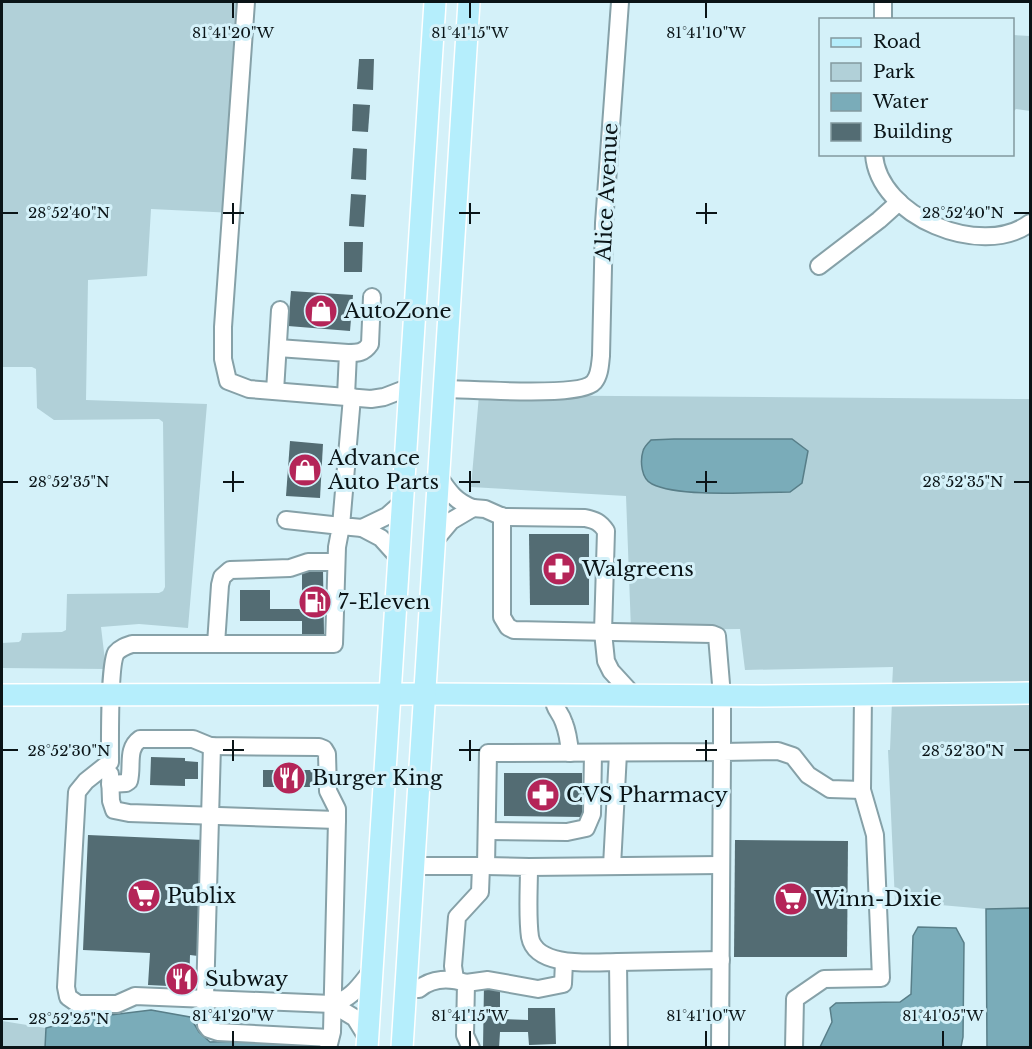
<svg xmlns="http://www.w3.org/2000/svg" width="1032" height="1049" font-family="'Libre Baskerville',serif">
	<style>
		.green { fill: #b1d0d8; fill-rule: evenodd }
		.water { fill: #7aacb9; stroke: #587e88; stroke-width: 1.5 }
		.building { fill: #536c73 }
		.lines { fill: none; stroke-linecap: round; stroke-linejoin: round }
		.minor-casing { stroke: #86a1a8; stroke-width: 20 }
		.major-casing { stroke: #fff; stroke-width: 24 }
		.minor { stroke: #fff; stroke-width: 16 }
		.major { stroke: #b5eefc; stroke-width: 21 }
		.ticks { fill: none; stroke: #0a1417; stroke-width: 2 }
		.labels { text-anchor: middle; stroke-width: 6; stroke-linejoin: round; paint-order: stroke }
		.street-label { font-size: 21px; fill: #0a1417; stroke: #d4f1f9 }
		.poi-label { font-size: 21px; fill: #0a1417; stroke: #d4f1f9; text-anchor: start }
		.ticks-label { font-size: 15px; text-anchor: middle; fill: #0a1417; stroke: #d4f1f9; stroke-width: 6; stroke-linejoin: round; paint-order: stroke }
	</style>
	<rect width="100%" height="100%" fill="#d4f1f9"/>
	<g class="green">
		<polygon points="2,2 246,2 234,213 151,209 147,276 88,280 86,400 207,404 188,628 139,624 101,627 106,669 2,668 2,643 19,642 21,640 22,633 62,632 66,630 67,594 159,593 163,591 165,587 163,422 159,419 54,420 37,408 36,369 32,367 2,367"/>
		<polygon points="1013,35 1030,36 1030,111 1016,109 1013,112"/>
		<path d="M479,395L1030,399V686L892,687L893,667L745,670L740,629L631,630L626,496L471,487ZM674,439H792L790,492H681L651,440Z"/>
		<polygon points="1030,700 1030,908 986,909 895,901 888,750 890,750 892,701"/>
		<polygon points="2,1021 46,1028 45,1047 2,1047"/>
	</g>
	<g class="water">
		<path d="M674,439H792L808,451L802,483L790,492C756,492 680,498 652,484C641,479 640,461 643,451C644,447 648,443 651,440Z"/>
		<polygon points="1030,908 1030,1047 987,1047 986,909"/>
		<polygon points="918,927 956,928 964,943 963,1037 961,1047 820,1047 832,1022 830,1008 836,1003 900,1002 911,994 913,936"/>
		<polygon points="151,1010 190,1017 199,1032 210,1042 272,1040 293,1044 294,1047 45,1048 46,1028 78,1019"/>
	</g>
	<g class="building">
		<polygon points="359,59 374,59 373,90 357,89"/>
		<polygon points="353,104 370,105 368,132 352,131"/>
		<polygon points="353,148 367,149 366,180 351,179"/>
		<polygon points="351,194 366,195 364,227 349,226"/>
		<polygon points="344,242 363,242 362,272 344,272"/>
		<polygon points="291,291 353,295 350,331 288,326"/>
		<polygon points="290,441 323,444 320,498 286,496"/>
		<polygon points="529,534 589,534 589,605 530,605"/>
		<polygon points="302,570 323,570 324,635 302,636 302,621 240,621 240,590 270,590 270,609 302,609"/>
		<polygon points="151,757 185,758 185,761 198,762 198,779 185,779 185,786 150,785"/>
		<rect x="263" y="770" width="51" height="17"/>
		<polygon points="504,773 582,773 582,817 504,816"/>
		<polygon points="88,835 204,840 198,956 190,955 189,987 148,985 150,953 83,950"/>
		<polygon points="735,840 848,841 847,957 734,957"/>
		<polygon points="484,984 500,984 500,1019 528,1020 528,1008 555,1008 556,1044 529,1045 528,1032 500,1032 499,1048 483,1048"/>
	</g>
	<g class="lines">
		<g class="minor-casing">
			<g id="minor">
				<polyline points="246,2 223,327 223,359 228,381 249,389 371,399 384,397 410,387"/>
				<polyline points="883,2 883,20"/>
				<path d="M874,154C878,217 982,259 1030,223"/>
				<polyline points="819,266 879,220 899,202"/>
				<polyline points="278,348 348,353 346,396"/>
				<path d="M348,353C358,353 364,353 370,344L372,297"/>
				<path d="M444,389C469,389 581,398 594,382C600,375 600,364 601,356L604,223L620,2"/>
				<polyline points="275,391 280,310"/>
				<polyline points="352,397 341,526 362,528"/>
				<path d="M473,508L485,509L503,517L585,518C595,520 600,522 606,531L603,632L606,661L611,671L633,695"/>
				<path d="M286,520L341,526L337,547L334,644H132C126,646 120,648 116,653C109,665 110,744 110,762L86,781L77,792L66,987L68,997L78,1004H117L135,996L332,1004"/>
				<path d="M435,540L451,521L473,508C456,502 449,492 439,477"/>
				<polyline points="399,558 381,538 362,528 387,516 403,502"/>
				<polyline points="216,644 220,585 222,577 230,570 290,568 308,562 336,562"/>
				<path d="M554,695C553,710 560,710 564,723C568,733 569,742 570,753"/>
				<polyline points="212,746 205,998 206,1025 209,1029 218,1032 330,1038"/>
				<polyline points="110,774 111,801 114,810 129,813 337,820"/>
				<path d="M110,784L126,783L129,781C133,766 126,749 140,739H193L210,746L319,747L324,749L327,754L328,791L337,809V820L332,1032L328,1048"/>
				<polyline points="487,831 567,832 586,828 592,814 593,753"/>
				<polyline points="413,866 486,866 488,753 722,752 722,696 717,636 712,634 514,630 508,627 502,617 502,516"/>
				<path d="M486,866L529,867C529,888 527,916 530,937C536,969 595,962 618,962L619,1048"/>
				<polyline points="612,866 618,753"/>
				<polyline points="529,867 721,865"/>
				<polyline points="618,962 721,960"/>
				<polyline points="455,979 453,966 457,917 480,892 481,866"/>
				<polyline points="466,983 488,980 538,989 563,984 564,962"/>
				<path d="M406,989H419C432,978 450,978 466,983L465,1035L471,1048"/>
				<path d="M368,1039L355,1018L332,1004C352,999 360,985 372,970"/>
				<polyline points="720,1048 722,752 778,751 793,756 808,775 830,789 862,790"/>
				<polyline points="794,1048 795,999 824,979 881,978 875,835 862,790 863,694"/>
			</g>
		</g>
		<g class="major-casing">
			<g id="major">
				<polyline points="2,695 425,694 757,696 1030,693"/>
				<polyline points="367,1048 435,2"/>
				<polyline points="402,1048 469,2"/>
			</g>
		</g>
		<use href="#minor" class="minor"/>
		<use href="#major" class="major"/>
	</g>
	<path class="ticks" d="M233,3V18M470,3V18M706,3V18M233,203V224M470,203V224M706,203V224M3,213H18M223,213H244M459,213H480M696,213H717M1014,213H1029M233,471V492M470,471V492M706,471V492M3,482H18M223,482H244M459,482H480M696,482H717M1014,482H1029M233,740V761M470,740V761M706,740V761M3,750H18M223,750H244M459,750H480M696,750H717M1014,750H1029M3,1019H18M233,1031V1046M470,1031V1046M706,1031V1046M943,1031V1046"/>
	<defs>
		<g id="shop-disc" transform="scale(1.725)"><circle r="9.5" fill="#b42558" stroke="#d4f1f9"/><path d="M-5-2.5h2.3a2.7 3.5 0 0 1 5.4 0H5L5.5 6h-11ZM-1.5-2.5h3a1.5 2.3 0 0 0-3 0Z" fill="#fff"/></g>
		<g id="pharmacy-disc" transform="scale(1.725)"><circle r="9.5" fill="#b42558" stroke="#d4f1f9"/><path d="M-2-6h4v4h4v4h-4v4h-4v-4h-4v-4h4Z" fill="#fff"/></g>
		<g id="fuel-disc" transform="scale(1.725)"><circle r="9.5" fill="#b42558" stroke="#d4f1f9"/><path d="M-5.5-6h7V0h2V4h1.3V-2.5L3-4.5l.8-.8L6-3V5H2.5V1h-1V6h-7ZM-4.2-4.7v3.2H.2V-4.7Z" fill="#fff"/></g>
		<g id="restaurant-disc" transform="scale(1.725)"><circle r="9.5" fill="#b42558" stroke="#d4f1f9"/><path d="M-5-6h1v4h1v-4h1v4h1v-4h1v5L-1.5 .5V6h-2V.5L-5-1ZM5-6V6H3V1.5H1.5Q1.5-4 5-6Z" fill="#fff"/></g>
		<g id="supermarket-disc" transform="scale(1.725)"><circle r="9.5" fill="#b42558" stroke="#d4f1f9"/><path d="M-6-5.5h2.5l.6 2H6L4.5 2H-2.5L-4.4-4H-6ZM-1.5 3.2a1.3 1.3 0 1 0 .1 0ZM3 3.2a1.3 1.3 0 1 0 .1 0Z" fill="#fff"/></g>
	</defs>
	<g fill-rule="evenodd">
		<use href="#shop-disc" x="321" y="311"/>
		<use href="#shop-disc" x="305" y="470"/>
		<use href="#pharmacy-disc" x="559" y="569"/>
		<use href="#fuel-disc" x="315" y="602"/>
		<use href="#restaurant-disc" x="289" y="778"/>
		<use href="#pharmacy-disc" x="543" y="795"/>
		<use href="#supermarket-disc" x="144" y="896"/>
		<use href="#supermarket-disc" x="791" y="899"/>
		<use href="#restaurant-disc" x="182" y="979"/>
	</g>
	<g class="labels">
		<g class="street-label">
			<text transform="translate(607 192) rotate(-87)" y="7">Alice Avenue</text>
		</g>
		<g class="poi-label">
			<text x="344" y="318">AutoZone</text>
			<text x="328" y="465">Advance<tspan x="328" dy="24">Auto Parts</tspan></text>
			<text x="582" y="576">Walgreens</text>
			<text x="338" y="609">7-Eleven</text>
			<text x="312" y="785">Burger King</text>
			<text x="566" y="802">CVS Pharmacy</text>
			<text x="167" y="903">Publix</text>
			<text x="814" y="906">Winn-Dixie</text>
			<text x="205" y="986">Subway</text>
		</g>
	</g>
	<g class="ticks-label">
		<text x="233" y="38">81°41'20"W</text>
		<text x="470" y="38">81°41'15"W</text>
		<text x="706" y="38">81°41'10"W</text>
		<text x="69" y="218">28°52'40"N</text>
		<text x="963" y="218">28°52'40"N</text>
		<text x="69" y="487">28°52'35"N</text>
		<text x="963" y="487">28°52'35"N</text>
		<text x="69" y="756">28°52'30"N</text>
		<text x="963" y="756">28°52'30"N</text>
		<text x="233" y="1021">81°41'20"W</text>
		<text x="470" y="1021">81°41'15"W</text>
		<text x="706" y="1021">81°41'10"W</text>
		<text x="943" y="1021">81°41'05"W</text>
		<text x="69" y="1024">28°52'25"N</text>
	</g>
	<rect width="1032" height="1049" fill="none" stroke="#0a1417" stroke-width="6"/>
	<rect x="819" y="18" width="195" height="138" fill="#d4f1f9" stroke="#83999f" stroke-width="1.5"/>
	<rect x="831" y="38" width="30" height="9" fill="#b5eefc" stroke="#83999f" stroke-width="1.5"/>
	<text x="873" y="48" font-size="18" fill="#0a1417">Road</text>
	<rect x="831" y="63" width="30" height="18" fill="#b1d0d8" stroke="#83999f" stroke-width="1.5"/>
	<text x="873" y="78" font-size="18" fill="#0a1417">Park</text>
	<rect x="831" y="93" width="30" height="18" fill="#7aacb9" stroke="#83999f" stroke-width="1.5"/>
	<text x="873" y="108" font-size="18" fill="#0a1417">Water</text>
	<rect x="831" y="123" width="30" height="18" fill="#536c73" stroke="#83999f" stroke-width="1.5"/>
	<text x="873" y="138" font-size="18" fill="#0a1417">Building</text>
</svg>
